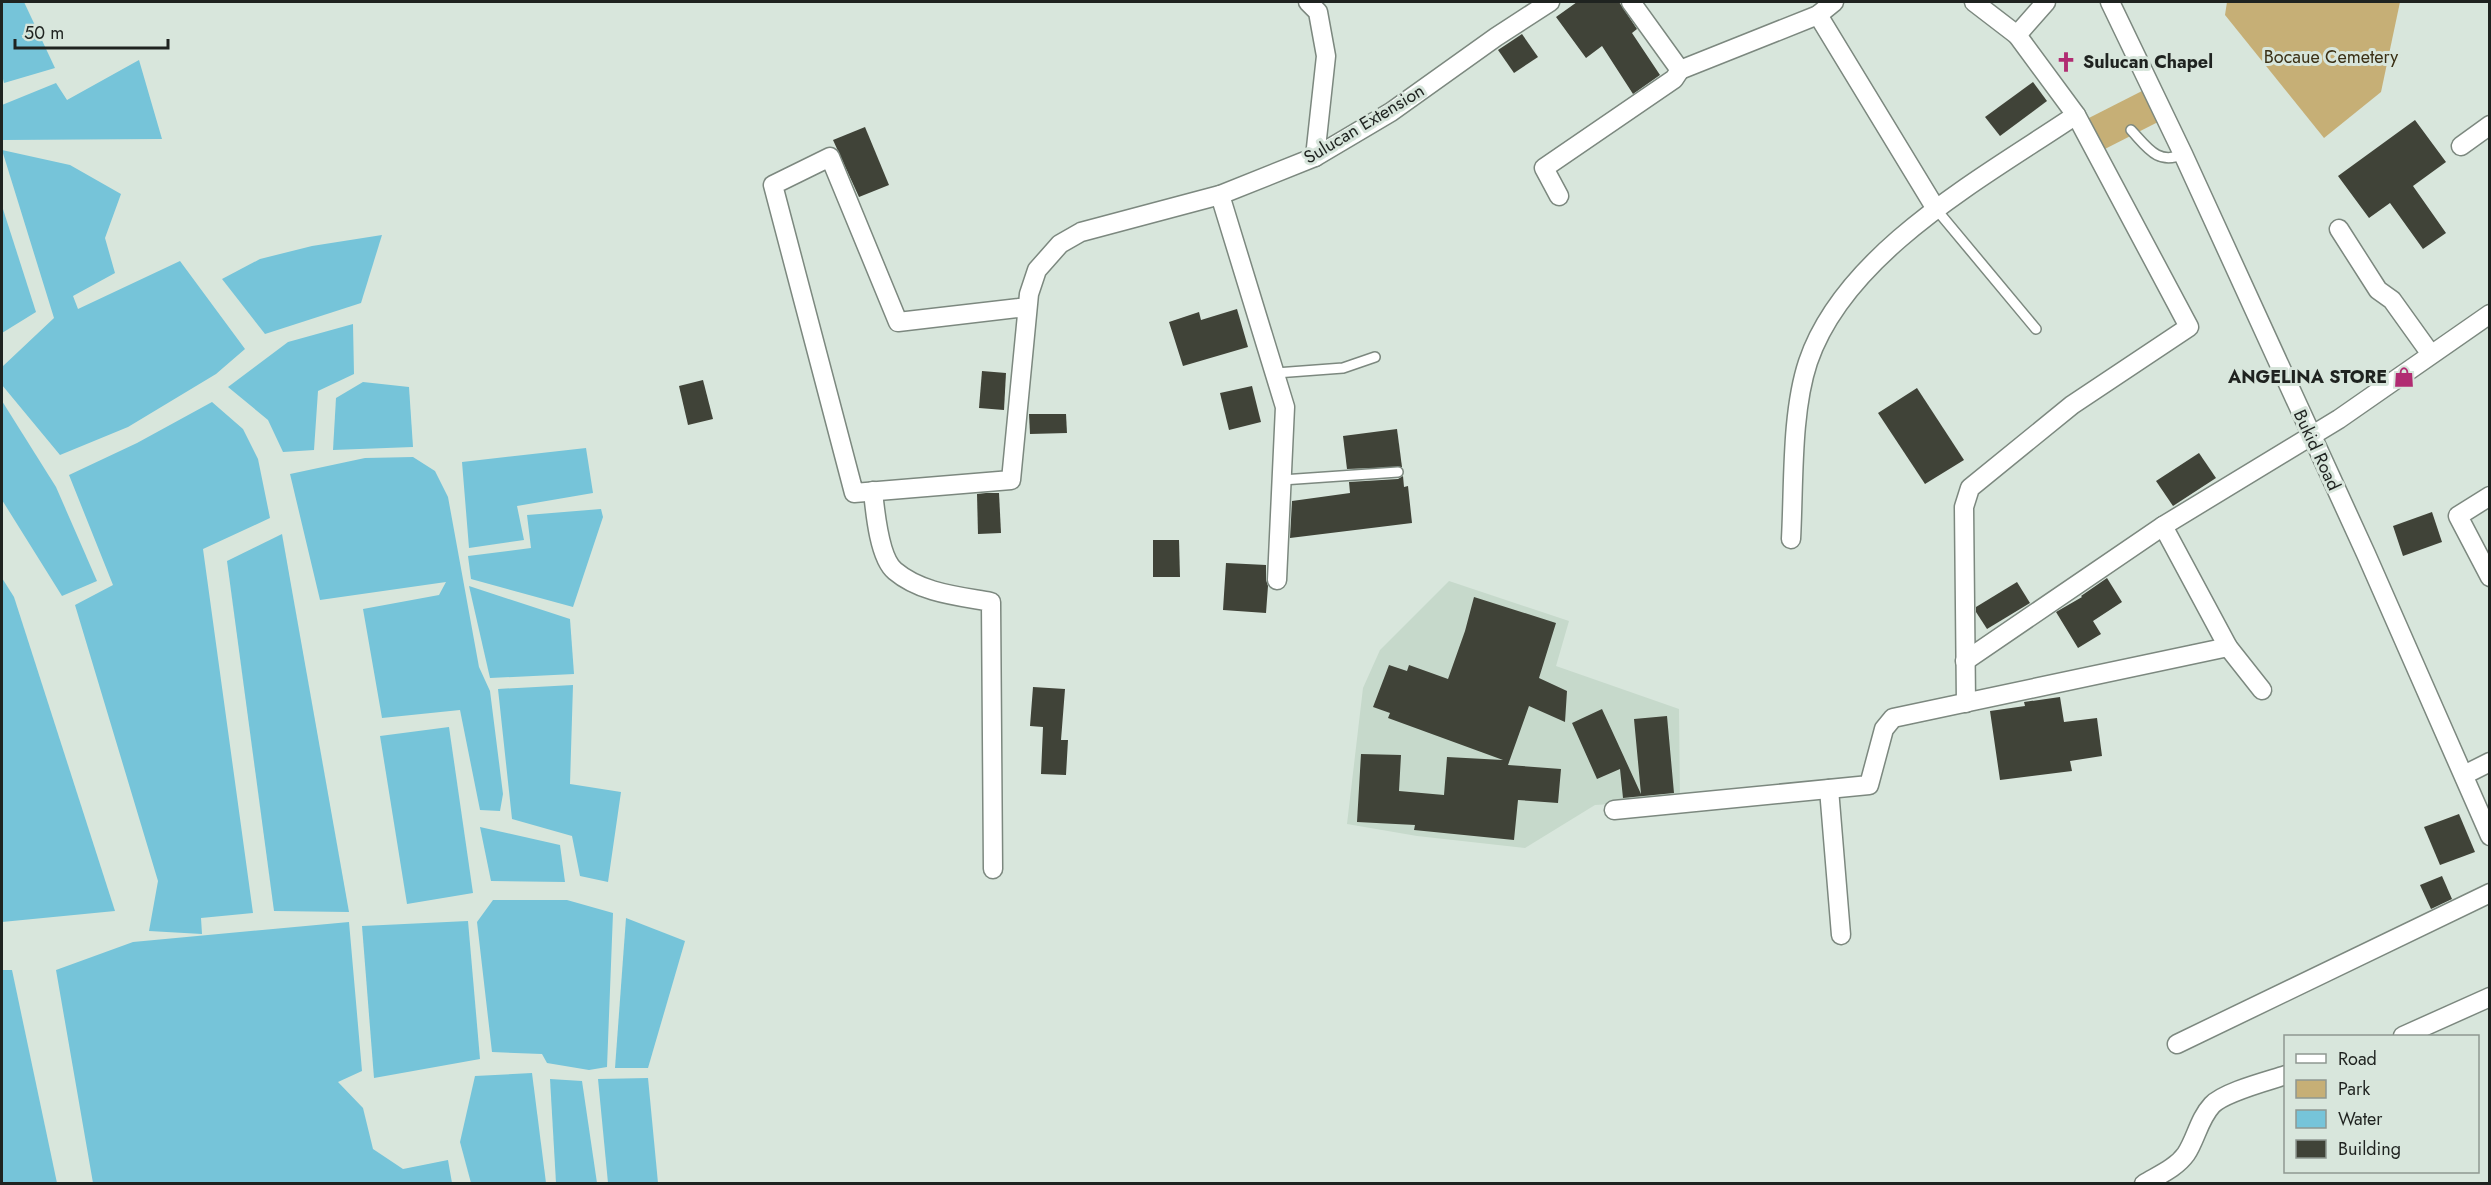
<svg xmlns="http://www.w3.org/2000/svg" width="2491" height="1185" font-family="Jost,sans-serif">
	<style>
		.built { fill: #c6d9cb }
		.green { fill: #c6af76 }
		.water { fill: #76c4d9 }
		.building { fill: #404338 }
		.lines { fill: none; stroke-linecap: round; stroke-linejoin: round }
		.lane-casing { stroke: #7c887f; stroke-width: 12 }
		.street-casing { stroke: #7c887f; stroke-width: 21 }
		.lane { stroke: #fff; stroke-width: 9 }
		.street { stroke: #fff; stroke-width: 18 }
		.labels { text-anchor: middle; stroke-width: 6; stroke-linejoin: round; paint-order: stroke }
		.park-label { font-size: 18px; fill: #3b3015; stroke: #d8e6dc }
		.poi-label { font-size: 18px; font-weight: bold; fill: #1f2320; stroke: #d8e6dc; text-anchor: start }
		.street-label { font-size: 18px; fill: #1f2320; stroke: #d8e6dc }
	</style>
	<rect width="100%" height="100%" fill="#d8e6dc"/>
	<polygon class="built" points="1449,581 1569,621 1556,666 1679,709 1680,800 1595,805 1525,848 1417,836 1347,824 1363,688 1380,650"/>
	<g class="green">
		<polygon points="2227,2 2400,2 2381,92 2324,138 2225,15"/>
		<polygon points="2142,91 2158,122 2099,152 2083,121"/>
	</g>
	<g class="water">
		<polygon points="2,2 24,2 55,68 4,83 2,75"/>
		<polygon points="139,60 162,139 2,140 2,105 56,83 67,100"/>
		<polygon points="2,150 70,165 121,194 105,238 115,273 73,296 78,309 180,261 245,349 216,374 128,427 60,455 2,385 2,367 54,318"/>
		<polygon points="2,206 36,312 2,333"/>
		<polygon points="382,235 361,303 265,334 222,279 260,259 312,246"/>
		<polygon points="353,324 354,374 318,391 314,450 283,452 268,420 228,387 288,342"/>
		<polygon points="363,382 409,387 413,447 333,450 336,398"/>
		<polygon points="2,401 56,487 97,581 62,596 2,500"/>
		<polygon points="212,402 243,429 258,459 270,518 203,549 253,913 201,918 202,934 149,931 158,881 75,605 113,585 69,475 137,443"/>
		<polygon points="586,448 593,493 517,506 524,540 469,548 462,462"/>
		<polygon points="413,457 435,471 448,497 479,667 490,691 503,794 500,811 480,810 460,710 382,718 363,609 439,595 446,582 320,600 290,474 365,458"/>
		<polygon points="601,509 603,517 573,607 471,579 468,556 531,548 527,515"/>
		<polygon points="282,534 349,912 274,911 227,561"/>
		<polygon points="2,578 14,597 115,911 2,922"/>
		<polygon points="469,586 570,619 574,674 490,678"/>
		<polygon points="573,685 570,784 621,792 608,882 580,876 572,836 512,819 498,689"/>
		<polygon points="449,727 473,893 407,904 380,736"/>
		<polygon points="480,827 560,845 565,882 491,881"/>
		<polygon points="493,900 567,900 613,913 607,1067 589,1070 547,1063 542,1054 492,1052 477,922"/>
		<polygon points="626,918 685,941 648,1068 615,1068"/>
		<polygon points="468,921 480,1059 374,1078 362,926"/>
		<polygon points="349,922 362,1071 338,1082 363,1108 373,1149 403,1169 448,1160 452,1183 93,1183 56,970 133,942"/>
		<polygon points="2,970 12,970 57,1183 2,1183"/>
		<polygon points="532,1073 546,1183 471,1183 460,1142 475,1076"/>
		<polygon points="648,1078 658,1183 608,1183 598,1079"/>
		<polygon points="550,1079 582,1081 597,1183 556,1183"/>
	</g>
	<g class="building">
		<polygon points="1577,2 1619,2 1637,29 1632,33 1660,75 1633,94 1602,46 1586,58 1556,17"/>
		<polygon points="1522,34 1538,57 1514,73 1498,50"/>
		<polygon points="2033,82 2047,101 2000,136 1985,117"/>
		<polygon points="2415,120 2446,162 2413,186 2446,233 2423,249 2390,203 2369,218 2338,176"/>
		<polygon points="865,127 889,185 859,197 833,140"/>
		<polygon points="1237,309 1248,347 1183,366 1169,322 1199,312 1201,320"/>
		<polygon points="982,371 1006,373 1004,410 979,408"/>
		<polygon points="703,380 713,419 688,425 679,386"/>
		<polygon points="1252,386 1261,422 1229,430 1220,393"/>
		<polygon points="1917,388 1964,460 1925,484 1878,413"/>
		<polygon points="1029,414 1066,414 1067,433 1030,434"/>
		<polygon points="1397,429 1402,467 1347,469 1343,436"/>
		<polygon points="2199,453 2216,478 2173,506 2156,481"/>
		<polygon points="1403,476 1404,487 1408,486 1412,523 1290,538 1292,501 1350,493 1349,482 1398,479"/>
		<polygon points="986,493 999,493 1001,533 978,534 977,494"/>
		<polygon points="2432,512 2442,542 2403,556 2393,526"/>
		<polygon points="1153,540 1179,540 1180,577 1153,577"/>
		<polygon points="1226,563 1266,565 1266,580 1268,586 1266,613 1223,610"/>
		<polygon points="2107,578 2122,602 2093,621 2101,634 2078,648 2056,612 2082,597 2081,596"/>
		<polygon points="2017,582 2030,603 1987,629 1976,612 1976,607"/>
		<polygon points="1474,597 1556,623 1539,678 1567,691 1565,722 1529,706 1508,765 1561,769 1558,803 1518,800 1514,840 1414,830 1415,825 1357,822 1361,754 1401,755 1399,791 1444,795 1447,757 1503,760 1388,718 1390,713 1373,707 1389,665 1407,671 1409,665 1448,679 1465,631"/>
		<polygon points="1033,687 1065,689 1061,740 1068,740 1066,775 1041,774 1043,727 1030,726"/>
		<polygon points="2060,697 2064,722 2097,718 2102,756 2070,761 2072,771 2000,780 1990,711 2025,706 2024,702"/>
		<polygon points="1602,709 1641,794 1634,719 1667,716 1674,793 1623,798 1620,769 1597,779 1572,723"/>
		<polygon points="2459,814 2475,852 2440,865 2424,827"/>
		<polygon points="2442,876 2452,899 2431,909 2420,885"/>
	</g>
	<g class="lines">
		<g class="lane-casing">
			<g id="lane">
				<path d="M2131,130C2147,147 2158,166 2183,154"/>
				<polyline points="1936,209 2036,329"/>
				<polyline points="1276,373 1343,368 1375,357"/>
				<polyline points="1282,480 1398,472"/>
			</g>
		</g>
		<g class="street-casing">
			<g id="street">
				<polyline points="1308,2 1318,12 1326,56 1315,157"/>
				<polyline points="1974,2 2017,35 2046,2"/>
				<polyline points="2110,2 2183,154 2366,554 2490,836"/>
				<polyline points="1818,15 1936,209"/>
				<polyline points="1680,70 1818,15 1834,2"/>
				<polyline points="2461,146 2490,125"/>
				<polyline points="1220,195 1285,407 1277,580"/>
				<polyline points="1559,196 1544,168 1674,79 1680,70 1631,2"/>
				<polyline points="2339,229 2378,290 2392,300 2430,353"/>
				<polyline points="1027,307 898,322 830,157 773,185 854,493 1011,480 1029,294 1037,270 1060,244 1081,232 1220,195 1315,157 1391,112 1496,37 1550,2"/>
				<path d="M873,491C875,511 879,558 895,571C921,593 958,596 991,602L993,869"/>
				<polyline points="2490,496 2458,516 2490,577"/>
				<polyline points="2163,526 2228,647 2262,690"/>
				<path d="M1791,539C1794,484 1791,413 1808,362C1845,252 1984,177 2076,115"/>
				<polyline points="1965,661 2163,526 2339,419 2490,314"/>
				<polyline points="1966,703 1964,507 1970,488 2072,405 2189,327 2076,115 2017,35"/>
				<polyline points="2464,775 2490,762"/>
				<polyline points="1829,789 1841,935"/>
				<polyline points="1614,810 1869,785 1884,729 1893,718 2228,647"/>
				<polyline points="2403,1036 2490,997"/>
				<polyline points="2177,1044 2490,893"/>
				<path d="M2144,1184C2159,1175 2176,1168 2186,1154C2196,1139 2199,1119 2212,1105C2224,1092 2268,1081 2286,1075"/>
			</g>
		</g>
		<use href="#lane" class="lane"/>
		<use href="#street" class="street"/>
	</g>
	<defs>
		<g id="church-bare" transform="scale(1.62)"><path d="M-1.2-6h2.4v3.5h3.3v2.4h-3.3V6h-2.4V-.1h-3.3v-2.4h3.3Z" fill="#b12c72" stroke="#d8e6dc" stroke-width="2.5" paint-order="stroke"/></g>
		<g id="shop-bare" transform="scale(1.62)"><path d="M-5-2.5h2.3a2.7 3.5 0 0 1 5.4 0H5L5.5 6h-11ZM-1.5-2.5h3a1.5 2.3 0 0 0-3 0Z" fill="#b12c72" stroke="#d8e6dc" stroke-width="2.5" paint-order="stroke"/></g>
	</defs>
	<g fill-rule="evenodd">
		<use href="#church-bare" x="2066" y="62"/>
		<use href="#shop-bare" x="2404" y="377"/>
	</g>
	<g class="labels">
		<g class="park-label">
			<text x="2331" y="63">Bocaue Cemetery</text>
		</g>
		<g class="poi-label">
			<text x="2083" y="68">Sulucan Chapel</text>
			<text x="2387" y="383" text-anchor="end">ANGELINA STORE</text>
		</g>
		<g class="street-label">
			<text transform="translate(1364 124) rotate(-31)" y="6">Sulucan Extension</text>
			<text transform="translate(2317 450) rotate(65)" y="6">Bukid Road</text>
		</g>
	</g>
	<rect width="2491" height="1185" fill="none" stroke="#1f2320" stroke-width="6"/>
	<rect x="2284" y="1035" width="195" height="138" fill="#d8e6dc" stroke="#8e9891" stroke-width="1.5"/>
	<rect x="2296" y="1054" width="30" height="9" fill="#ffffff" stroke="#8e9891" stroke-width="1.5"/>
	<text x="2338" y="1065" font-size="18" fill="#1f2320">Road</text>
	<rect x="2296" y="1080" width="30" height="18" fill="#c6af76" stroke="#8e9891" stroke-width="1.5"/>
	<text x="2338" y="1095" font-size="18" fill="#1f2320">Park</text>
	<rect x="2296" y="1110" width="30" height="18" fill="#76c4d9" stroke="#8e9891" stroke-width="1.5"/>
	<text x="2338" y="1125" font-size="18" fill="#1f2320">Water</text>
	<rect x="2296" y="1140" width="30" height="18" fill="#404338" stroke="#8e9891" stroke-width="1.5"/>
	<text x="2338" y="1155" font-size="18" fill="#1f2320">Building</text>
	<path d="M15 39v9h153v-9" fill="none" stroke="#1f2320" stroke-width="3"/>
	<text x="24" y="39" font-size="18" fill="#1f2320" stroke="#d8e6dc" stroke-width="4.5" paint-order="stroke">50 m</text>
</svg>
